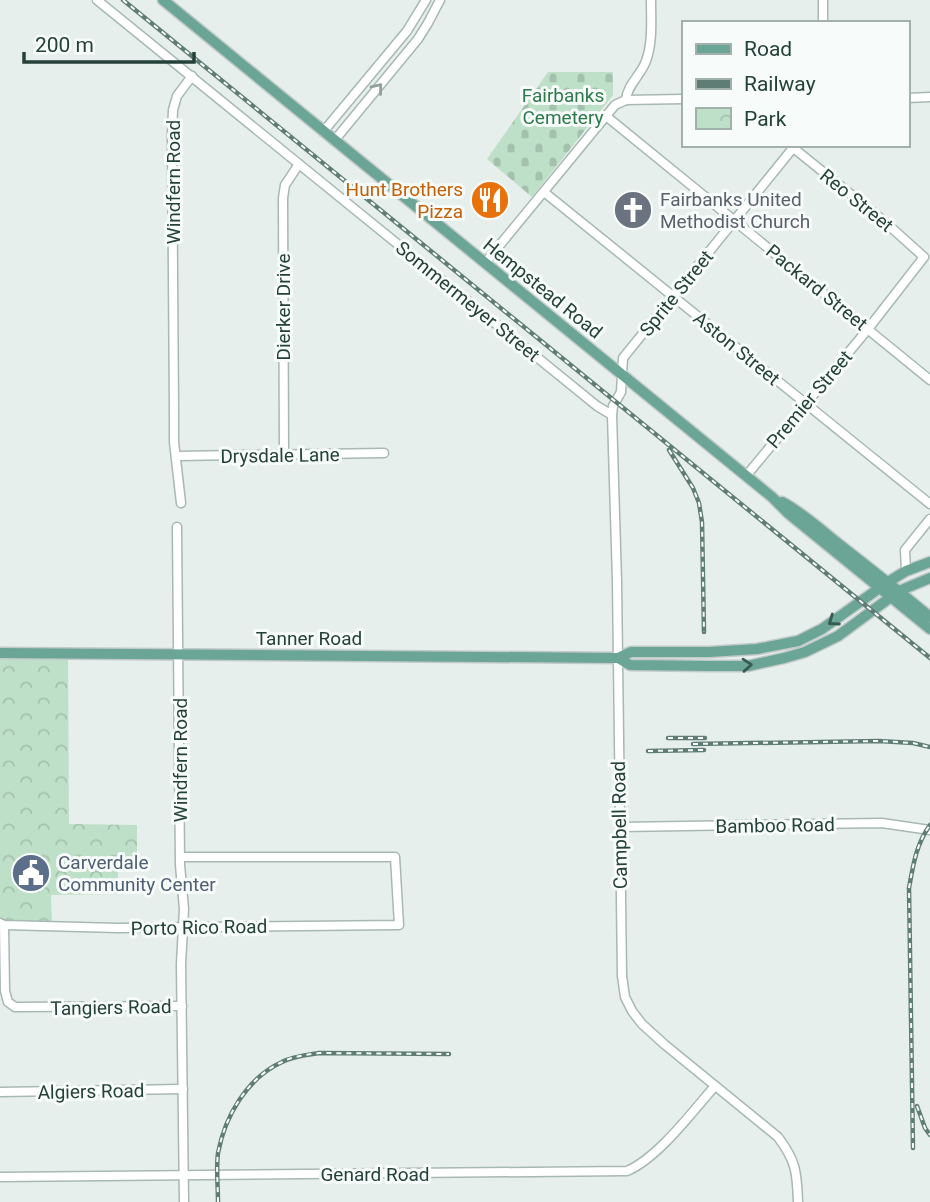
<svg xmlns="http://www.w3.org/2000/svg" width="930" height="1202" font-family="Roboto,sans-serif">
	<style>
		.cemetery { fill: url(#cemetery-stones) }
		.park { fill: url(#park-crowns) }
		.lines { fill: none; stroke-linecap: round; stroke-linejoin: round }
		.minor-casing { stroke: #a8b8b2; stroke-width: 11 }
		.major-casing { stroke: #c2cac8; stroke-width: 13 }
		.minor { stroke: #fff; stroke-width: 8 }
		.major { stroke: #6aa596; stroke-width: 10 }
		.rail-casing { stroke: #5f7d75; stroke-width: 4.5 }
		.rail { stroke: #f7fbf9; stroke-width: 2; stroke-dasharray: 5; stroke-linecap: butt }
		.oneway { stroke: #92a09c }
		.oneway2 { stroke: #365b51 }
		.labels { text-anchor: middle; stroke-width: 6; stroke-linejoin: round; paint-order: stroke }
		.park-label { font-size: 19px; fill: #2d7a4b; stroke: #f7fbf9 }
		.street-label { font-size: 19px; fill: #24423a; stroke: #f7fbf9 }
		.food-label { font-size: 19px; fill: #c56008; stroke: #f7fbf9; text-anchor: end }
		.worship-label { font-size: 19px; fill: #5b616d; stroke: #f7fbf9; text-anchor: start }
		.service-label { font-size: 19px; fill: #4e5e75; stroke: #f7fbf9; text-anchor: start }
	</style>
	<defs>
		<pattern id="cemetery-stones" width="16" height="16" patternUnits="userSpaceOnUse" patternTransform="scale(1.75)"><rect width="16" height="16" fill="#bfe0c8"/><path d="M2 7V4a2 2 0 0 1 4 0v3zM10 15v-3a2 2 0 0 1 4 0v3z" fill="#a4c1ad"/></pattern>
		<pattern id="park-crowns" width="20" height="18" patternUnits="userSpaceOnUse" patternTransform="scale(1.75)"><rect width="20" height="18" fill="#bfe0c8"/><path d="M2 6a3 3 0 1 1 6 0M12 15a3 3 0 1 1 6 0" fill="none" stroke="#a4c1ad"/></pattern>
	</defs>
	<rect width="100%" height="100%" fill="#e6efeb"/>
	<polygon class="cemetery" points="548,72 613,72 613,95 532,197 487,159"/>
	<polygon class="park" points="0,656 68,657 69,824 137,825 137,867 118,867 118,894 51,895 52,924 12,922 0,919"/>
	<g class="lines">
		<g class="minor-casing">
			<g id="minor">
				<polyline points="97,0 597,406 612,415"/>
				<polyline points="823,0 823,23"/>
				<polyline points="907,98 930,97"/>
				<path d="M626,100C627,85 641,75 646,61C653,42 651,20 651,0"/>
				<polyline points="606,116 930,380"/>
				<polyline points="323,132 407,31 426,0"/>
				<polyline points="334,141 418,39 428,23 440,0"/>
				<path d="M793,148L623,358L621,392L613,406L612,415L617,581L622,976L625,997L632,1011L642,1024L664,1044L778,1137C796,1161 797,1172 798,1202"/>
				<polyline points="544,192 930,504"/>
				<polyline points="485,263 615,105 626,100 683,99"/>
				<polyline points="284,455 283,198 285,185 299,164"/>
				<polyline points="177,456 384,453"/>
				<polyline points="746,476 868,329 924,257 885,222 791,146"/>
				<polyline points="181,503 174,442 174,412 172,135 173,110 177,96 192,76"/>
				<polyline points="177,527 180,865 184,909 181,964 184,1202"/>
				<polyline points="906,571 905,550 930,519"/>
				<polyline points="620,827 882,823 930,830"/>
				<polyline points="0,923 4,925 118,928 399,925 395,857 181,857"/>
				<polyline points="4,925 5,991 8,1002 15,1007 182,1006"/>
				<polyline points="0,1092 183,1089"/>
				<path d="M0,1177L627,1171C658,1158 692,1112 715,1086"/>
			</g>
		</g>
		<g class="major-casing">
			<g id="major">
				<polyline points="163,0 772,497 789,514 930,629"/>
				<path d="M782,502C801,512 818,527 835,541C867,566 899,591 930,617"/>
				<polyline points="0,653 618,658 631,652 709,652 757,649 798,641 822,629 888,582 906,571 930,562"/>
				<polyline points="618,658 630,665 710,666 748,666 784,658 805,652 838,636 899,591 930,578"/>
			</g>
		</g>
		<use href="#minor" class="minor"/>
		<use href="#major" class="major"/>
		<g class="rail-casing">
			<g id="rail">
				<polyline points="123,0 930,658"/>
				<polyline points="669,450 693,488 699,503 702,522 704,632"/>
				<polyline points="668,738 705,738"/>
				<polyline points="693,744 879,741 913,743 930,747"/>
				<polyline points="648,751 704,750"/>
				<polyline points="917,1106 925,1128 930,1135"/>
				<path d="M913,1148L909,888C913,866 916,844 930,825"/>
				<path d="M218,1202C218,1186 216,1168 218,1153C225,1116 247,1078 282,1062C293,1056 306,1055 319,1053L449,1054"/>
			</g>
		</g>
		<use href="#rail" class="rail"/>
	</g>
	<defs><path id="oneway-chevron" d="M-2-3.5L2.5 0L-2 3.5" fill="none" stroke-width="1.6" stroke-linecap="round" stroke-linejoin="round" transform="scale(1.75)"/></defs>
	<use class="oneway" href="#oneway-chevron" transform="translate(378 88) rotate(-51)"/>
	<g class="oneway2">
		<use href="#oneway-chevron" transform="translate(833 621) rotate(145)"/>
		<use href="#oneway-chevron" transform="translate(747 665) rotate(-4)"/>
	</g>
	<defs>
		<g id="restaurant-disc" transform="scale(2.0125)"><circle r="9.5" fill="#e8710a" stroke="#f7fbf9"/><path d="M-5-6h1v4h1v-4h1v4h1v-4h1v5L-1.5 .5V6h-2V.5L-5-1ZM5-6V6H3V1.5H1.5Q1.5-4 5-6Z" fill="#fff"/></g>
		<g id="church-disc" transform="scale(2.0125)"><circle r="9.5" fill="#6b7280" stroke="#f7fbf9"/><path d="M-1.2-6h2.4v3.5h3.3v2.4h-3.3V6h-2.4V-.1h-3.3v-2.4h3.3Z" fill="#fff"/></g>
		<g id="civic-disc" transform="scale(2.0125)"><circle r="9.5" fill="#5c6f8a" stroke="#f7fbf9"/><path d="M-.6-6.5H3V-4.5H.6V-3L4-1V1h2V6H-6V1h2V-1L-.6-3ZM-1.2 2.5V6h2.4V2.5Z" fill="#fff"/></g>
	</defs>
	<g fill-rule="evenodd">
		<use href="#restaurant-disc" x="490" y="200"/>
		<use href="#church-disc" x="633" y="210"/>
		<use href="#civic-disc" x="31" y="873"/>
	</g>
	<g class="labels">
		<g class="park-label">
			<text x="563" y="102">Fairbanks<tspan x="563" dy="22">Cemetery</tspan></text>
		</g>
		<g class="street-label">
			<text transform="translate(173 182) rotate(-90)" y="7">Windfern Road</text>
			<text transform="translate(857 200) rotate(39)" y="7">Reo Street</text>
			<text transform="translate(817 287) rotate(39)" y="7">Packard Street</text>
			<text transform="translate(543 288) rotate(39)" y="7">Hempstead Road</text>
			<text transform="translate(676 293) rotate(-51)" y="7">Sprite Street</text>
			<text transform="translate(468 301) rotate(39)" y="7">Sommermeyer Street</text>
			<text transform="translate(283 307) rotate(-90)" y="7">Dierker Drive</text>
			<text transform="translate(737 348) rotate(39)" y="7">Aston Street</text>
			<text transform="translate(809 399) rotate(-50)" y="7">Premier Street</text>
			<text transform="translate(280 455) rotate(-1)" y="7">Drysdale Lane</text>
			<text x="309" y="645">Tanner Road</text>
			<text transform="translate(180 760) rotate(-90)" y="7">Windfern Road</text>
			<text transform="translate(619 825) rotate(-91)" y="7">Campbell Road</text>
			<text transform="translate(775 825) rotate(-1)" y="7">Bamboo Road</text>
			<text transform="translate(199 927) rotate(-1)" y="7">Porto Rico Road</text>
			<text transform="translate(111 1007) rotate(-1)" y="7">Tangiers Road</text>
			<text transform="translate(91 1091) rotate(-1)" y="7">Algiers Road</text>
			<text x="375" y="1181">Genard Road</text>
		</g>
		<g class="food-label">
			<text x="463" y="196">Hunt Brothers<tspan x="463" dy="22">Pizza</tspan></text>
		</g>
		<g class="worship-label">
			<text x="660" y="206">Fairbanks United<tspan x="660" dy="22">Methodist Church</tspan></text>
		</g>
		<g class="service-label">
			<text x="58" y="869">Carverdale<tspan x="58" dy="22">Community Center</tspan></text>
		</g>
	</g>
	<rect x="682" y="21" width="228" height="126" fill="#f7fbf9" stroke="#a3b1ad" stroke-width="2"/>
	<rect x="696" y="44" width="35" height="10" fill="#6aa596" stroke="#a3b1ad" stroke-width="2"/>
	<text x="744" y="56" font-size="21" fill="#24423a">Road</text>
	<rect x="696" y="79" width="35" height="10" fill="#5f7d75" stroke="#a3b1ad" stroke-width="2"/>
	<text x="744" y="91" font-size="21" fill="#24423a">Railway</text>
	<rect x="696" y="108" width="35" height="21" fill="url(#park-crowns)" stroke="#a3b1ad" stroke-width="2"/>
	<text x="744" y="126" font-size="21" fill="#24423a">Park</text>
	<path d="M24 52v10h170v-10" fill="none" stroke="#24423a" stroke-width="3.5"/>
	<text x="35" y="52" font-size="21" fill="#24423a" stroke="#f7fbf9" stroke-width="5" paint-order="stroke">200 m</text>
</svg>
